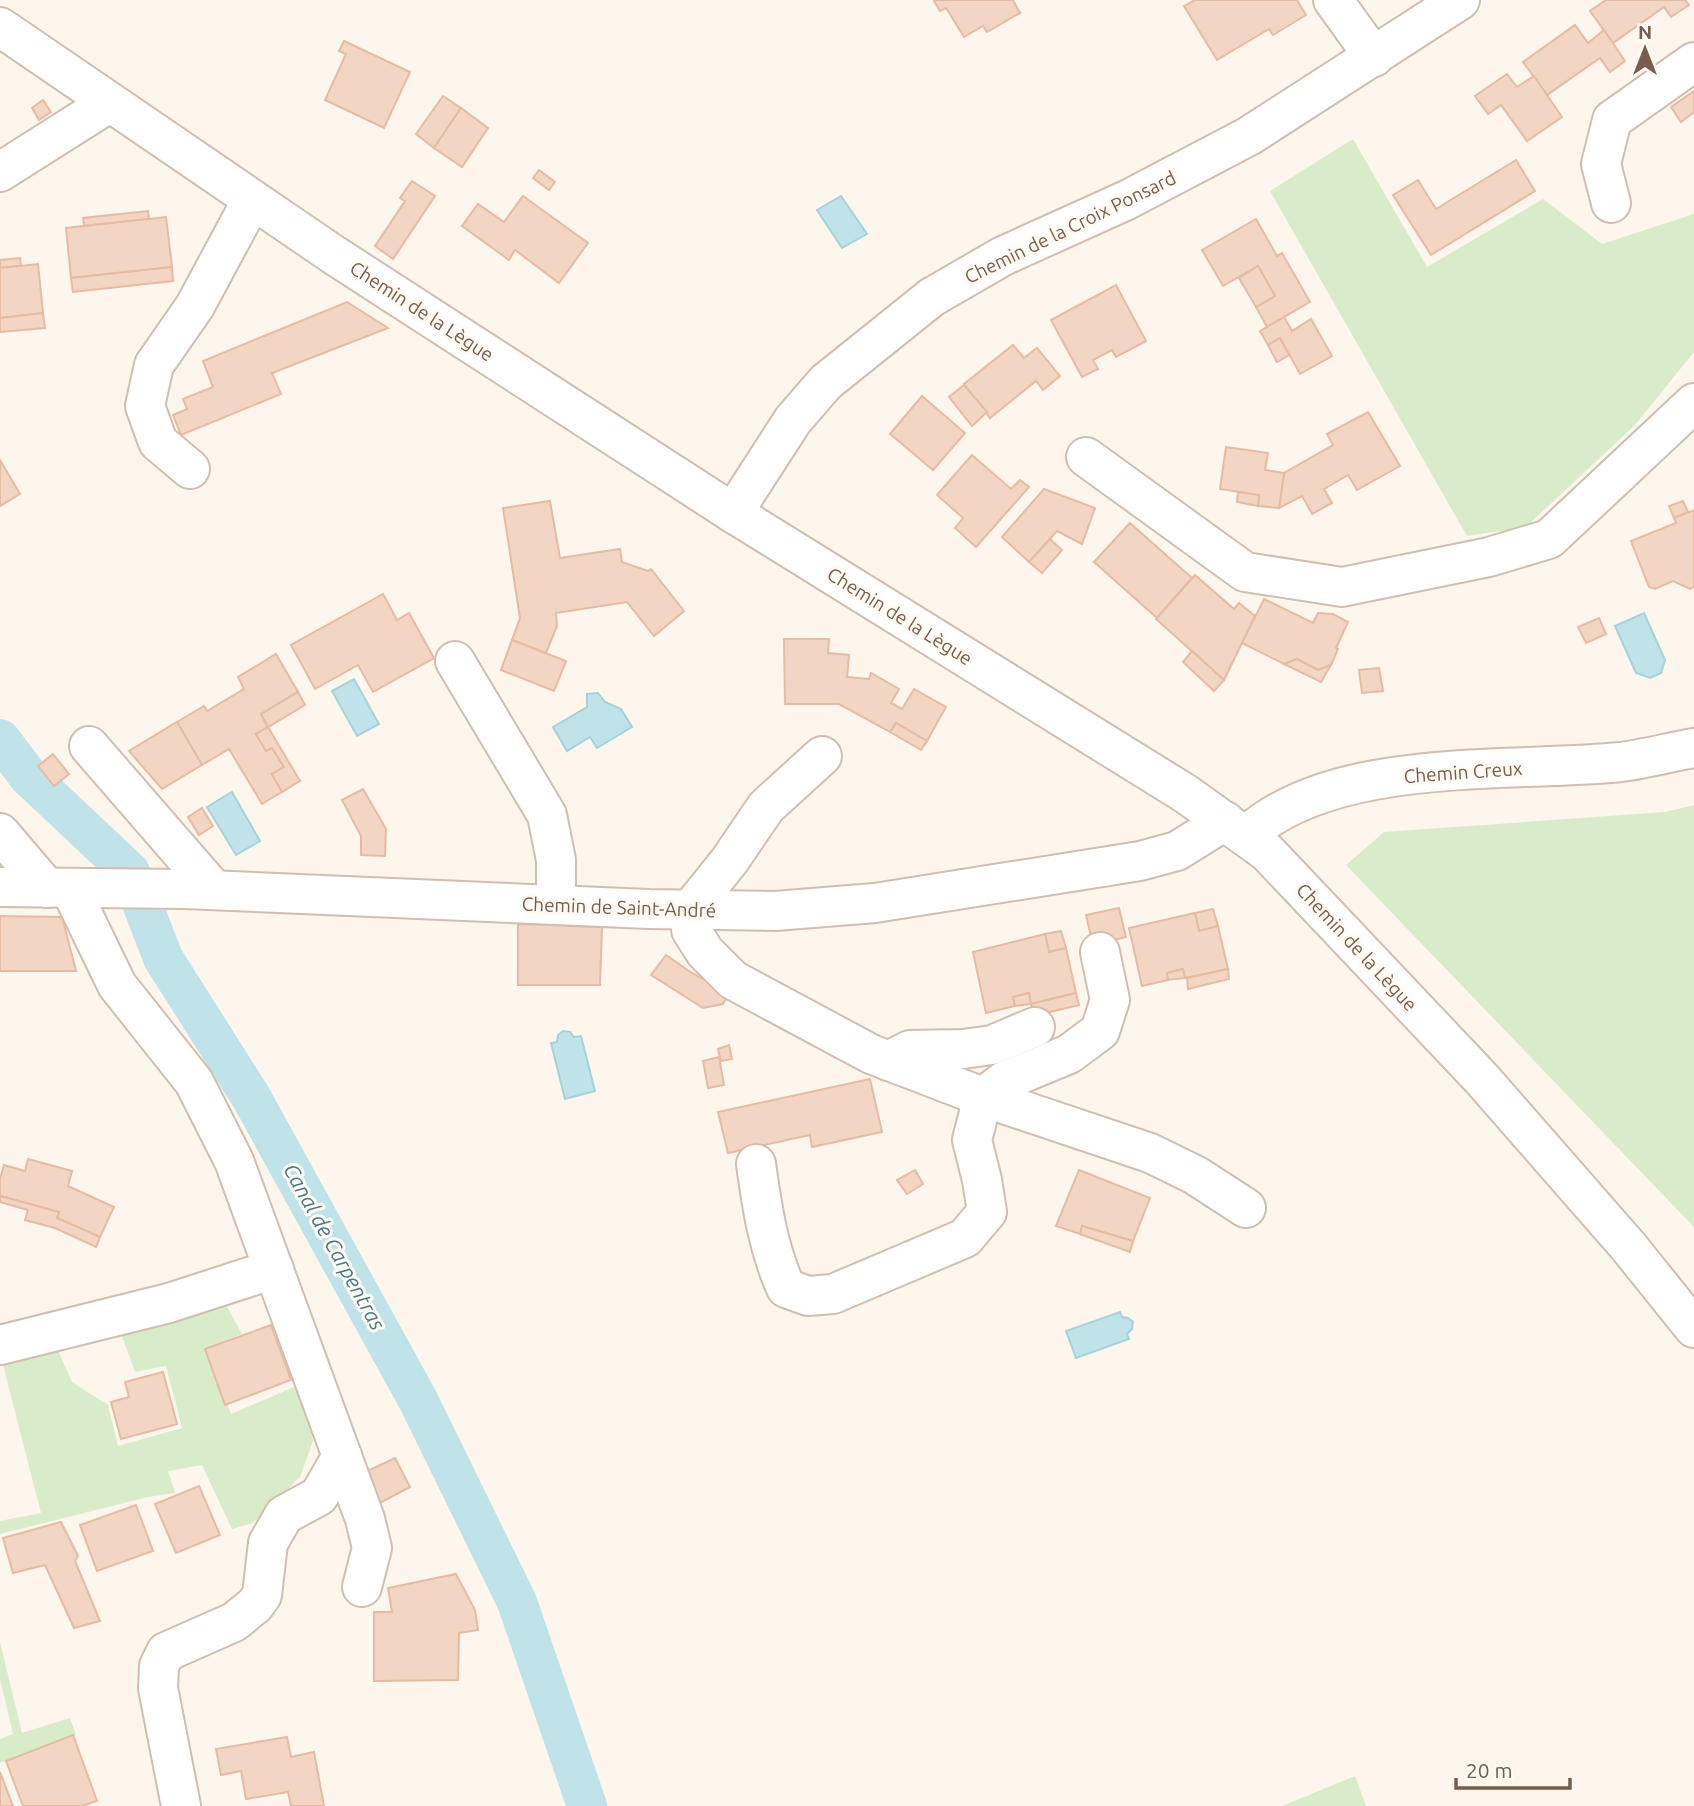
<svg xmlns="http://www.w3.org/2000/svg" width="1694" height="1806" font-family="Ubuntu,sans-serif">
	<style>
		.green { fill: #d8ecc9 }
		.water { fill: #bfe3e8; stroke: #a5d3da; stroke-width: 2 }
		.lines { fill: none; stroke-linecap: round; stroke-linejoin: round }
		.canal { stroke: #bfe3e8; stroke-width: 40 }
		.building { fill: #f3d5c3; stroke: #e6bba3; stroke-width: 2 }
		.minor-casing { stroke: #d1beb0; stroke-width: 42 }
		.minor { stroke: #fff; stroke-width: 38 }
		.labels { text-anchor: middle; stroke-width: 6; stroke-linejoin: round; paint-order: stroke }
		.street-label { font-size: 19px; fill: #7a5c4d; stroke: #fffaf3 }
		.water-label { font-size: 21px; font-style: italic; fill: #437c86; stroke: #fffaf3 }
	</style>
	<rect width="100%" height="100%" fill="#fdf6ec"/>
	<g class="green">
		<polygon points="1353,139 1427,267 1543,199 1602,244 1694,214 1694,352 1635,425 1526,527 1467,536 1270,191"/>
		<polygon points="1694,805 1694,1227 1346,865 1384,832 1665,812"/>
		<polygon points="224,1301 242,1334 209,1348 231,1414 301,1384 313,1441 300,1477 253,1523 232,1529 202,1465 168,1471 175,1493 148,1497 0,1534 0,1521 41,1513 1,1357 57,1348 72,1382 108,1405 118,1446 182,1428 166,1366 135,1372 121,1333"/>
		<polygon points="0,1642 22,1733 70,1718 76,1735 0,1763 0,1739 13,1734 0,1679"/>
		<polygon points="1355,1776 1366,1806 1282,1806"/>
	</g>
	<g class="water">
		<polygon points="841,196 867,234 842,248 817,210"/>
		<polygon points="1644,613 1665,660 1661,673 1650,678 1636,673 1615,626"/>
		<polygon points="354,679 379,724 357,736 332,691"/>
		<polygon points="598,693 605,702 621,709 632,727 597,748 590,737 567,751 553,727 587,707 587,694"/>
		<polygon points="232,792 260,841 236,855 207,807"/>
		<polygon points="563,1031 570,1032 574,1037 581,1036 595,1091 565,1099 551,1043 557,1042 558,1035"/>
		<polygon points="1120,1312 1122,1317 1128,1318 1133,1322 1132,1329 1127,1334 1129,1339 1076,1358 1066,1331"/>
	</g>
	<g class="lines">
		<polyline class="canal" points="0,739 29,777 130,872 163,958 251,1097 418,1400 517,1602 587,1806"/>
	</g>
	<g class="building">
		<polygon points="937,0 1013,0 1020,13 987,32 983,26 964,37 946,8 940,11 934,1"/>
		<polygon points="1195,0 1297,0 1306,15 1273,35 1269,29 1217,60 1184,6"/>
		<polygon points="1606,0 1685,0 1689,5 1671,17 1664,7 1613,43 1590,11"/>
		<polygon points="1575,25 1588,43 1604,30 1625,61 1610,72 1600,58 1547,95 1523,62"/>
		<polygon points="344,41 410,72 384,128 325,100 346,54 339,51"/>
		<polygon points="1507,74 1517,87 1534,76 1562,117 1527,141 1501,105 1488,114 1475,96"/>
		<polygon points="1694,91 1694,112 1681,122 1671,107"/>
		<polygon points="443,96 461,108 434,148 416,134"/>
		<polygon points="43,100 51,112 39,120 32,108"/>
		<polygon points="461,108 488,128 462,167 434,148"/>
		<polygon points="1516,160 1535,191 1431,255 1393,195 1418,180 1436,209"/>
		<polygon points="539,170 555,182 549,190 533,178"/>
		<polygon points="412,181 435,196 393,259 375,246 405,201 400,198"/>
		<polygon points="523,196 588,243 559,283 515,250 509,260 462,226 478,204 504,222"/>
		<polygon points="148,211 149,219 84,226 83,218"/>
		<polygon points="166,217 172,267 71,278 66,228"/>
		<polygon points="1256,219 1277,256 1282,253 1310,302 1267,327 1256,307 1275,296 1258,266 1223,286 1202,250"/>
		<polygon points="20,258 21,266 0,268 0,260"/>
		<polygon points="38,264 43,313 0,318 0,268"/>
		<polygon points="1258,266 1275,296 1256,307 1239,278"/>
		<polygon points="172,267 173,281 73,292 71,278"/>
		<polygon points="1116,285 1146,341 1116,357 1112,350 1093,360 1098,369 1082,377 1051,320"/>
		<polygon points="347,302 388,328 272,373 281,394 181,435 173,415 187,409 183,399 213,387 203,361"/>
		<polygon points="43,313 45,328 0,332 0,318"/>
		<polygon points="1284,317 1292,331 1311,319 1332,356 1300,374 1280,338 1268,345 1260,331"/>
		<polygon points="1280,338 1289,355 1277,362 1268,345"/>
		<polygon points="1013,345 1024,358 1037,348 1060,376 1043,390 1036,381 990,418 964,384"/>
		<polygon points="964,385 987,412 972,426 949,397"/>
		<polygon points="922,396 965,433 933,470 890,434"/>
		<polygon points="1368,412 1400,466 1357,490 1348,475 1324,489 1332,503 1312,514 1302,496 1279,508 1284,473 1333,445 1327,434"/>
		<polygon points="1226,447 1268,453 1265,470 1284,473 1279,508 1258,506 1259,495 1220,489"/>
		<polygon points="972,455 1011,489 1020,480 1029,487 976,547 955,528 963,518 937,495"/>
		<polygon points="0,460 20,494 0,506"/>
		<polygon points="1044,489 1095,508 1082,544 1057,531 1029,562 1002,537"/>
		<polygon points="1238,492 1259,495 1258,506 1237,502"/>
		<polygon points="550,501 560,558 620,549 622,562 648,571 651,569 684,611 654,636 627,602 556,613 557,626 546,653 512,640 520,618 503,508"/>
		<polygon points="1683,501 1688,512 1674,518 1669,506"/>
		<polygon points="1694,510 1694,587 1690,589 1673,581 1655,589 1649,587 1631,541 1676,523 1674,518"/>
		<polygon points="1130,523 1192,578 1157,618 1094,562"/>
		<polygon points="1050,539 1062,550 1042,573 1029,562"/>
		<polygon points="1195,575 1234,609 1239,603 1255,616 1224,680 1156,619"/>
		<polygon points="383,594 397,620 409,613 434,658 373,692 358,665 315,689 291,645"/>
		<polygon points="1264,599 1313,623 1318,613 1333,614 1348,622 1336,648 1338,649 1331,665 1318,670 1297,659 1284,664 1242,643"/>
		<polygon points="1599,618 1606,634 1586,643 1578,627"/>
		<polygon points="784,639 829,639 828,653 849,655 847,677 869,679 871,673 899,689 891,703 902,709 914,689 946,707 927,741 896,723 890,732 839,704 785,704"/>
		<polygon points="512,640 566,661 554,691 501,670"/>
		<polygon points="1192,651 1224,680 1214,691 1183,662"/>
		<polygon points="276,654 298,692 261,714 268,727 256,734 266,751 272,748 284,767 272,774 282,792 262,804 229,749 202,765 177,722 204,706 207,711 244,689 238,677"/>
		<polygon points="1297,659 1318,670 1331,665 1321,682 1284,664"/>
		<polygon points="1379,668 1383,691 1362,693 1359,670"/>
		<polygon points="298,692 305,705 268,727 261,714"/>
		<polygon points="177,722 202,765 162,789 129,751"/>
		<polygon points="896,723 927,741 921,750 890,732"/>
		<polygon points="268,727 300,781 282,792 272,774 284,767 272,748 266,751 256,734"/>
		<polygon points="53,754 69,774 54,786 38,766"/>
		<polygon points="363,789 386,829 385,856 361,855 361,836 342,800"/>
		<polygon points="202,808 213,826 199,835 188,817"/>
		<polygon points="1119,908 1126,937 1093,945 1086,915"/>
		<polygon points="1213,909 1218,926 1199,931 1195,913"/>
		<polygon points="1195,913 1199,931 1218,926 1228,969 1185,978 1183,969 1167,973 1168,980 1142,986 1129,928"/>
		<polygon points="0,916 62,917 76,971 0,971"/>
		<polygon points="518,924 602,927 600,985 518,985"/>
		<polygon points="1061,931 1066,948 1049,952 1045,934"/>
		<polygon points="1045,934 1049,952 1066,948 1076,993 1031,1004 1029,993 1013,997 1015,1006 986,1013 973,952"/>
		<polygon points="666,955 692,973 729,993 723,1004 703,1008 651,975"/>
		<polygon points="1183,969 1185,978 1168,980 1167,973"/>
		<polygon points="1228,969 1229,979 1188,989 1187,978"/>
		<polygon points="1029,993 1031,1004 1015,1006 1013,997"/>
		<polygon points="1076,993 1079,1005 1033,1016 1031,1004"/>
		<polygon points="729,1045 732,1059 721,1061 718,1049"/>
		<polygon points="719,1057 724,1085 708,1088 703,1061"/>
		<polygon points="870,1079 882,1132 812,1147 810,1135 728,1153 718,1112"/>
		<polygon points="28,1159 72,1171 68,1186 114,1207 100,1237 57,1218 59,1212 0,1196 0,1179 4,1165 25,1171"/>
		<polygon points="915,1170 923,1184 907,1194 897,1180"/>
		<polygon points="1079,1170 1150,1198 1133,1241 1082,1226 1080,1234 1056,1226"/>
		<polygon points="0,1196 59,1212 57,1218 100,1237 96,1247 55,1228 25,1220 28,1210 0,1202"/>
		<polygon points="1082,1226 1133,1241 1130,1252 1080,1234"/>
		<polygon points="271,1325 291,1380 225,1405 205,1349"/>
		<polygon points="163,1372 177,1424 121,1439 111,1402 129,1397 125,1382"/>
		<polygon points="395,1458 410,1487 378,1504 361,1474"/>
		<polygon points="199,1486 220,1535 176,1553 155,1504"/>
		<polygon points="136,1505 153,1551 97,1571 80,1525"/>
		<polygon points="61,1522 78,1556 75,1561 100,1621 74,1628 45,1565 13,1573 3,1538"/>
		<polygon points="456,1574 475,1610 478,1630 459,1633 458,1680 374,1681 374,1612 392,1612 388,1588"/>
		<polygon points="73,1735 97,1801 82,1806 23,1806 6,1761"/>
		<polygon points="287,1737 291,1757 314,1752 324,1806 291,1806 288,1792 246,1799 241,1771 221,1775 216,1749"/>
		<polygon points="0,1772 13,1806 0,1806"/>
	</g>
	<g class="lines">
		<g class="minor-casing">
			<g id="minor">
				<polyline points="1333,0 1374,57"/>
				<polyline points="0,27 334,255 733,513 1186,794 1267,852 1481,1078 1628,1246 1694,1328"/>
				<polyline points="0,172 109,103"/>
				<polyline points="1611,203 1601,164 1612,120 1694,62"/>
				<polyline points="1086,457 1245,572 1342,587 1489,557 1549,539 1694,403"/>
				<polyline points="190,469 158,442 145,406 154,365 195,306 252,200"/>
				<polyline points="733,513 793,420 826,382 932,297 1003,256 1127,200 1249,136 1460,0"/>
				<polyline points="455,661 547,815 556,860 556,905"/>
				<polyline points="89,746 214,890"/>
				<polyline points="0,833 47,888"/>
				<path d="M1246,836C1332,756 1509,773 1621,762C1645,759 1670,752 1694,748"/>
				<polyline points="0,887 184,889 649,909 775,911 875,903 1140,861 1177,851 1225,821"/>
				<polyline points="70,888 117,985 194,1082 234,1161 365,1519 372,1548 362,1587"/>
				<polyline points="690,910 691,930 705,952 733,980 871,1054 983,1097 1150,1153 1195,1175 1246,1208"/>
				<polyline points="690,910 730,860 766,807 822,756"/>
				<polyline points="888,1061 910,1050 963,1049 992,1045 1035,1027"/>
				<path d="M756,1164C762,1207 768,1248 786,1288L808,1296L833,1294L965,1238L987,1212L982,1180L972,1140L983,1097L1004,1081L1069,1054L1100,1031L1110,1000L1100,952"/>
				<polyline points="0,1345 169,1303 274,1269"/>
				<polyline points="181,1806 158,1688 159,1666 166,1652 234,1622 255,1605 262,1595 268,1543 284,1515 319,1496 342,1456"/>
			</g>
		</g>
		<use href="#minor" class="minor"/>
	</g>
	<g class="labels">
		<g class="street-label">
			<text transform="translate(1070 227) rotate(-26)" y="7">Chemin de la Croix Ponsard</text>
			<text transform="translate(422 311) rotate(33)" y="7">Chemin de la Lègue</text>
			<text transform="translate(900 616) rotate(32)" y="7">Chemin de la Lègue</text>
			<text transform="translate(1463 772) rotate(-4)" y="7">Chemin Creux</text>
			<text transform="translate(619 907) rotate(2)" y="7">Chemin de Saint-André</text>
			<text transform="translate(1357 947) rotate(47)" y="7">Chemin de la Lègue</text>
		</g>
		<g class="water-label">
			<text transform="translate(334 1247) rotate(61)" y="7">Canal de Carpentras</text>
		</g>
	</g>
	<g transform="translate(1645 49)" stroke="#fffaf3" stroke-width="5" paint-order="stroke">
	<path d="M0-5L12 26L0 18L-12 26Z" fill="#7a5c4d"/>
	<text y="-10" font-size="19" font-weight="bold" text-anchor="middle" fill="#7a5c4d">N</text>
	</g>
	<path d="M1456 1778v10h114v-10" fill="none" stroke="#7a5c4d" stroke-width="3.5"/>
	<text x="1466" y="1778" font-size="21" fill="#7a5c4d" stroke="#fffaf3" stroke-width="5" paint-order="stroke">20 m</text>
</svg>
